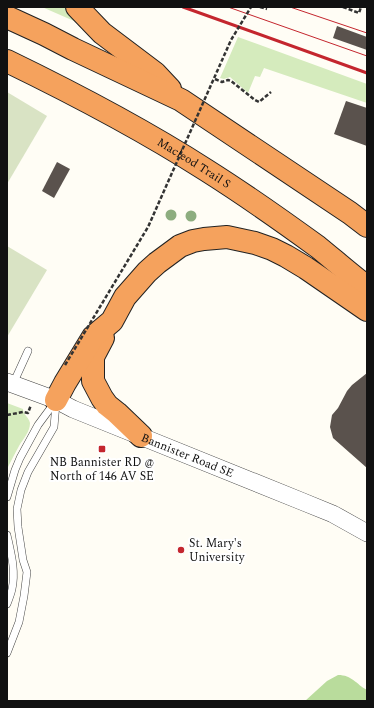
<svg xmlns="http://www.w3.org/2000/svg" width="374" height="708" font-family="Spectral,serif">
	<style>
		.green { fill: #d5ebbd }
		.forest { fill: #b9dc9c }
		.cemetery { fill: #d9e3c4 }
		.building { fill: #5a524d }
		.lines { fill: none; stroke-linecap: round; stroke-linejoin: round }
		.service-casing { stroke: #444; stroke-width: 8 }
		.tertiary-casing { stroke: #444; stroke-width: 18 }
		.motorway-casing { stroke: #222; stroke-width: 24 }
		.path { stroke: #333; stroke-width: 2.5; stroke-dasharray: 4 2; stroke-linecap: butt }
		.service { stroke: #fff; stroke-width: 7 }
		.tertiary { stroke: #fff; stroke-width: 17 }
		.motorway { stroke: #f5a25d; stroke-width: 22 }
		.tram { stroke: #c4262e; stroke-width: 1 }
		.rail { stroke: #c4262e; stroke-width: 3 }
		.path-bridge { stroke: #333; stroke-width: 2.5; stroke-dasharray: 4 2; stroke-linecap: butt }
		.tree { fill: #8dad7f }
		.poi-dot { fill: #c4262e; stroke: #fff; stroke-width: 1.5 }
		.labels { text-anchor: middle; stroke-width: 4; stroke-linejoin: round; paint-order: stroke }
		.street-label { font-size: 12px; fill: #111; stroke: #fff }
		.poi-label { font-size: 12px; fill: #111; stroke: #fff }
	</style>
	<rect width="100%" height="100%" fill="#fffdf5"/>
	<g class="green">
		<polygon points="42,7 67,7 77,16 74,21"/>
		<polygon points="238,37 367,84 367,103 264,68 260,77 255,76 248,93 230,77 224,79 220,78"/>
		<path d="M7,403L23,409C23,415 29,417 30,423C30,432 23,439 19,446C15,453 11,461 7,469Z"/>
	</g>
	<path class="forest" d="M338,675C352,675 356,684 367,690V701H305L327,681Z"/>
	<g class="cemetery">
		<polygon points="7,92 47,116 7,184"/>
		<polygon points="7,246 47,270 7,337"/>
	</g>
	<g class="building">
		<polygon points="337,26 367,37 367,50 333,38"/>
		<polygon points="346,101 367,108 367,146 334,134"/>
		<polygon points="57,162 70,169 54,198 42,191"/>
		<polygon points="367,373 367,468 333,438 330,427 332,415 338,408 347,391 352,385"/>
	</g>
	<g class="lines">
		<g class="service-casing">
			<g id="service">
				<polyline points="13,384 28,351"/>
				<polyline points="7,497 15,470 20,458 38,425 55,402"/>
				<path d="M7,535C11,553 16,571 12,589C11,594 9,599 7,604"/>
				<polyline points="7,653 19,622 24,596 27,572 23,560 18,527 17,509 21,490 28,472 54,427 56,403"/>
			</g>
		</g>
		<g class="tertiary-casing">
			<g id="tertiary">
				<path id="s1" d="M7,382L56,400L73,409L301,501L333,514L367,533"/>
			</g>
		</g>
		<g class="motorway-casing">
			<g id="motorway">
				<polyline points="77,7 102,33 155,73 170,89"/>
				<polyline points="7,17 44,34 73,49 181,100 350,213 367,226"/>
				<path id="s2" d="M7,61C75,94 142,129 206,170C244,194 281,220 318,247C334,260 350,274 367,287"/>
				<polyline points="103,338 93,357 93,381 102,398 107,405 117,413 141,436"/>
				<polyline points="56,400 65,383 93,337 112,321 125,297 147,272 157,263 180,246 193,241 204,239 227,237 255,243 272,249 286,256 306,268 367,310"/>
			</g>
		</g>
		<g class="path">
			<polyline points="260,7 267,9"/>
			<polyline points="343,7 359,13 361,7"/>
			<polyline points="215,79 222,82 228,80 231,81 255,100 259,102 271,92"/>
			<polyline points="7,415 23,412 28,413 31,405"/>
		</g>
		<use href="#service" class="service"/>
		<use href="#tertiary" class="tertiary"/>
		<use href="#motorway" class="motorway"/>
		<g class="tram">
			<polyline points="228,7 367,56"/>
			<polyline points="290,7 367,33"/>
		</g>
		<polyline class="rail" points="183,7 367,73"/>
		<polyline class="path-bridge" points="65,365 148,227 231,40 251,7"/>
	</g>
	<g class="tree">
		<circle cx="171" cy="215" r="5.5"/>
		<circle cx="191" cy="216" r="5.5"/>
	</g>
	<g class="poi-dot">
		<rect x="98" y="445" width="8" height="8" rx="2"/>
		<circle cx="181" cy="550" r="4"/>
	</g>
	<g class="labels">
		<g class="street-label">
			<text dy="4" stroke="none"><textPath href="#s2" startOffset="213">Macleod Trail S</textPath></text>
			<text dy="4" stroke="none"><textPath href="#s1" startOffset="195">Bannister Road SE</textPath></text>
		</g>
		<g class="poi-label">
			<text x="102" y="466">NB Bannister RD @<tspan x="102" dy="14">North of 146 AV SE</tspan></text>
			<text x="189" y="547" text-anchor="start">St. Mary's<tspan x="189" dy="14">University</tspan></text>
		</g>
	</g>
	<rect width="374" height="708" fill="none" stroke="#111111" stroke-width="16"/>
</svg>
